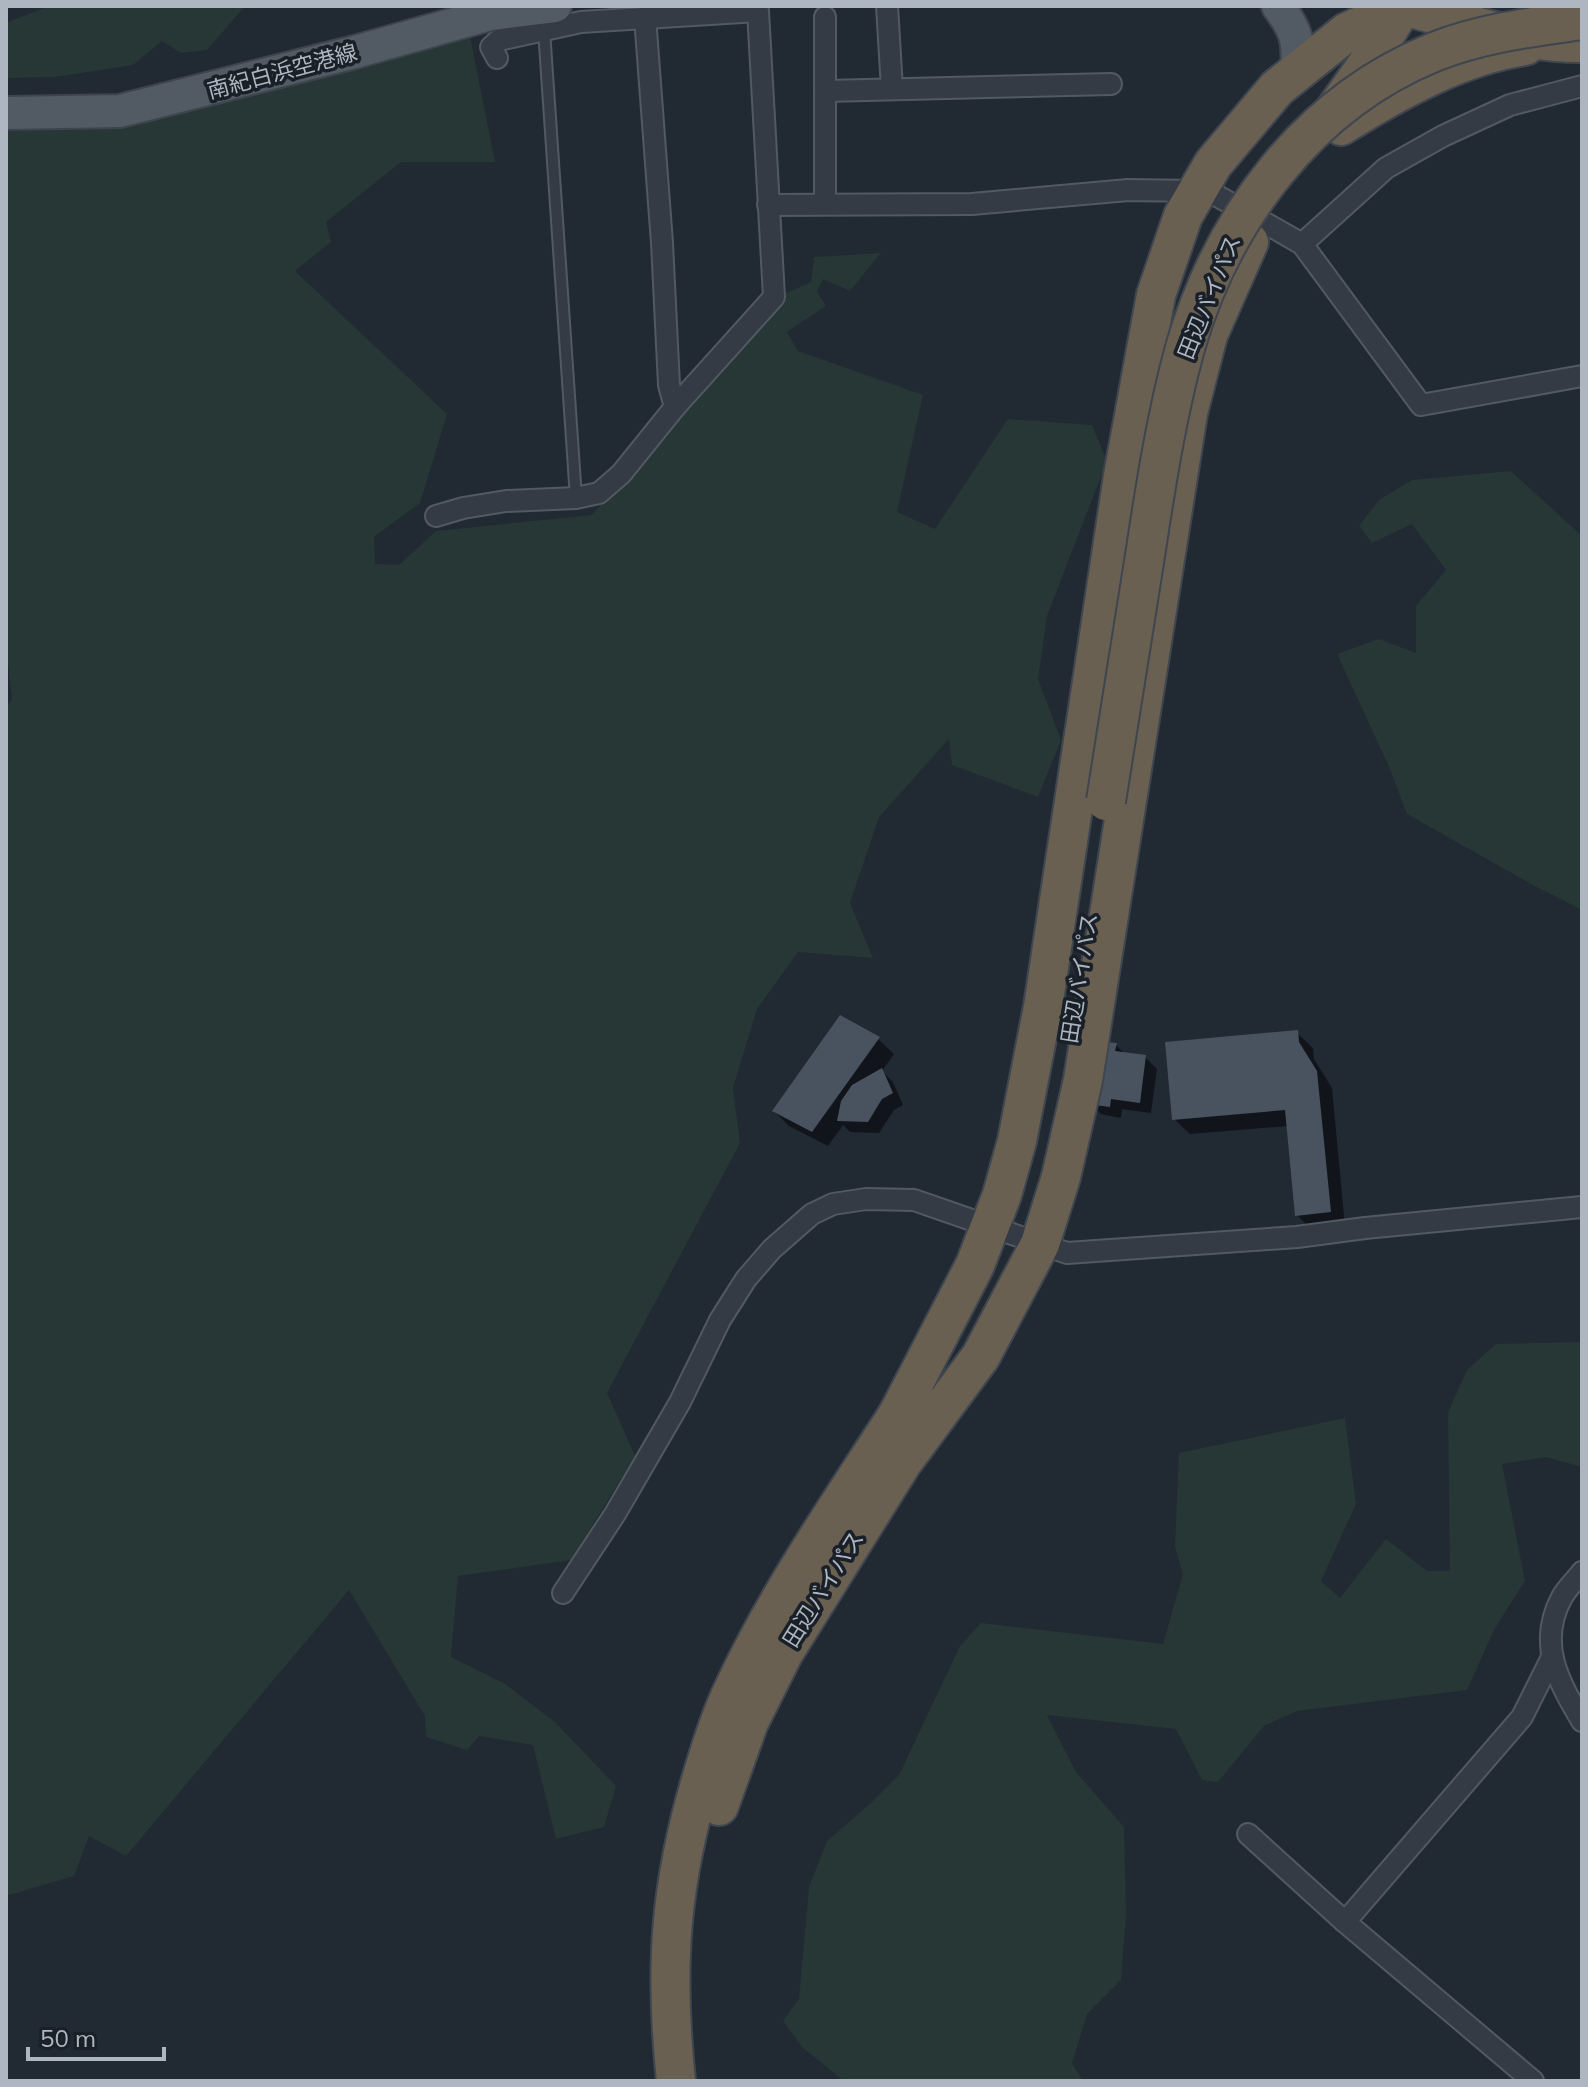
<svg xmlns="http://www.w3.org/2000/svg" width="1588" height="2087" font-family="Mulish,'Noto Sans JP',sans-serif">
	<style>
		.green { fill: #263736 }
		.shadow { fill: #0007 }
		.building { fill: #49535f }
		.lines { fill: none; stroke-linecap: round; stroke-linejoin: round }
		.lane-casing { stroke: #515962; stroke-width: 14 }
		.street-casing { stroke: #515962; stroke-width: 24 }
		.primary-casing { stroke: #3d444e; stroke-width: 36 }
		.highway-casing { stroke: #3f464f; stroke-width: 42 }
		.lane { stroke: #343b44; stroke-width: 10 }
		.street { stroke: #343b44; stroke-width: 20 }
		.primary { stroke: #525a64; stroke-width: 32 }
		.highway { stroke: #696052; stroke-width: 38 }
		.highway-bridge-casing { stroke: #3f464f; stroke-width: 42; stroke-linecap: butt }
		.highway-bridge { stroke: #696052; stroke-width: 38 }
		.labels { text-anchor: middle; stroke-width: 7; stroke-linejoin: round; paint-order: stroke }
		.street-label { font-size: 22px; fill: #aeb6c1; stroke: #1a2028 }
	</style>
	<rect width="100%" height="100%" fill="#212933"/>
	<g class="green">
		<polygon points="49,6 245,6 207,50 181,53 162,41 133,65 55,77 6,78 6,23"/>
		<polygon points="469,31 495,162 401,162 326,222 331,242 295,271 447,414 420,503 374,537 375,564 399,565 436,531 592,515 686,406 754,337 784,294 811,282 814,257 881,253 850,291 823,279 817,291 826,306 787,332 798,351 923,395 897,512 935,529 1008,419 1092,425 1107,461 1047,616 1038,679 1061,740 1038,797 952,765 949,739 879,817 850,903 873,958 798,952 757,1009 733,1088 740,1143 607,1393 635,1456 571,1560 458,1576 451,1657 505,1684 555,1722 616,1786 604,1827 556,1839 533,1745 479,1736 467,1750 426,1737 425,1716 349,1590 126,1856 89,1836 74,1876 6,1896 6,706 12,699 6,646 6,131 87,128"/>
		<polygon points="1511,471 1582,536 1582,910 1531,884 1407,814 1390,769 1337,654 1379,639 1416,653 1416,606 1446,570 1412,524 1372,543 1359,526 1379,500 1412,480"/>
		<polygon points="1582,1342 1582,1467 1546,1457 1502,1464 1525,1581 1495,1628 1467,1690 1297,1711 1264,1726 1218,1782 1202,1780 1176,1729 1047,1715 1076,1772 1124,1827 1126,1917 1121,1980 1087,2014 1072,2063 1083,2081 844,2081 803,2048 783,2021 799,1999 809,1887 827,1841 871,1803 899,1775 960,1646 981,1623 1163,1644 1183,1574 1175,1547 1179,1453 1345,1418 1356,1504 1321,1581 1340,1598 1386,1539 1427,1571 1450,1571 1448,1412 1467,1370 1496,1344"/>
	</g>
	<g class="shadow">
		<polygon points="1297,1033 1313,1048 1314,1059 1332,1088 1345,1227 1312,1230 1297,1215 1289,1126 1190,1134 1174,1119"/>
		<polygon points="878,1039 894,1054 882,1071 893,1082 903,1105 894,1110 879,1133 850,1132 843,1125 828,1146 789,1126 774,1111"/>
		<polygon points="1116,1045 1125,1054 1145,1057 1157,1069 1151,1113 1122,1109 1121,1118 1101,1114 1090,1103"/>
	</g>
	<g class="building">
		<polygon points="840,1015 880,1037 812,1132 772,1111"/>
		<polygon points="1298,1030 1299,1042 1317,1071 1331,1212 1295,1216 1285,1110 1172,1120 1165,1042"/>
		<polygon points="1096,1041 1117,1043 1115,1051 1146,1055 1140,1103 1111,1099 1110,1107 1087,1104"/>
		<polygon points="882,1068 893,1093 882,1099 868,1122 837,1121 841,1101 852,1085"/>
	</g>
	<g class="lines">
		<g class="lane-casing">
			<polyline id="lane" points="544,30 576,498"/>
		</g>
		<g class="street-casing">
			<g id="street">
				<polyline points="887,6 892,89"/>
				<polyline points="645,17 662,243 669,385 675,407"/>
				<polyline points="825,17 825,204"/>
				<polyline points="826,91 1111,84"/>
				<polyline points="768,205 972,204 1128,190 1197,191 1214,194 1302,244 1421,405 1582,376"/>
				<polyline points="1302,244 1386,168 1443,136 1510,105 1582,86"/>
				<polyline points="436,516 463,508 506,501 576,498 599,493 621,474 675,407 774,297 758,11 581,22 499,40 491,47 497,58"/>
				<path d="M1582,1572C1576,1580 1567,1588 1562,1597C1537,1643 1558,1681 1582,1721"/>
				<polyline points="563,1593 615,1514 680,1402 720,1320 746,1279 772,1249 812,1214 833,1204 866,1199 914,1200 1067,1253 1297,1237 1365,1228 1582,1207"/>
				<polyline points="1248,1834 1345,1922 1533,2081"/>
				<polyline points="1345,1922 1522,1717 1551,1659"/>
			</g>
		</g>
		<g class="primary-casing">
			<g id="primary">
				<path d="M1278,6C1297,31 1299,41 1297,72"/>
				<polyline points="6,113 120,111 355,52 490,14 555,6"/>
			</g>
		</g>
		<g class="highway-casing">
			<g id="highway">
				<path d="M1404,6C1462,21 1521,44 1582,43"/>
				<polyline points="1337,107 1366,66 1403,6"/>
				<path d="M1341,126C1397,91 1460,56 1525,46"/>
				<polyline points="898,1414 975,1265 1002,1195 1017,1141 1043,1007 1123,476 1156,295 1183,216 1213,164 1277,88 1347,32 1403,6"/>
				<polyline points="905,1459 981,1356 1040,1244 1061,1177 1083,1080 1188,413 1208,335 1249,242"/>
				<polyline points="719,1806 749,1722 783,1654 917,1439"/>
				<path d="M676,2081C664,1966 670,1881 704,1770C712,1743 721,1715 733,1690C778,1593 840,1504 898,1414L914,1394"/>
			</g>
		</g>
		<use href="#lane" class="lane"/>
		<use href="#street" class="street"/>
		<use href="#primary" class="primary"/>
		<use href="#highway" class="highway"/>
		<g class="highway-bridge-casing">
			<path id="highway-bridge" d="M1106,801C1119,722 1131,642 1144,562C1155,490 1166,417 1185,348C1222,219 1308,103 1434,52C1481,33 1532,27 1582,20"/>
		</g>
		<use href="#highway-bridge" class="highway-bridge"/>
	</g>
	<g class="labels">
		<g class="street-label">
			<text transform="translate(282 71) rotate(-15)" y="8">南紀白浜空港線</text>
			<text transform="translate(1209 297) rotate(-68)" y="8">田辺バイパス</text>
			<text transform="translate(1079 978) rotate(-81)" y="8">田辺バイパス</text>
			<text transform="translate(823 1589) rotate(-58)" y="8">田辺バイパス</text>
		</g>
	</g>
	<rect width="1588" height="2087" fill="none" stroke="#aeb6c1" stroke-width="16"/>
	<path d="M28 2047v12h136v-12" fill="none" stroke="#aeb6c1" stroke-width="4"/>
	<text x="40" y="2047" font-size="24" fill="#aeb6c1" stroke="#1a2028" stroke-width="6" paint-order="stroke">50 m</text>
</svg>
